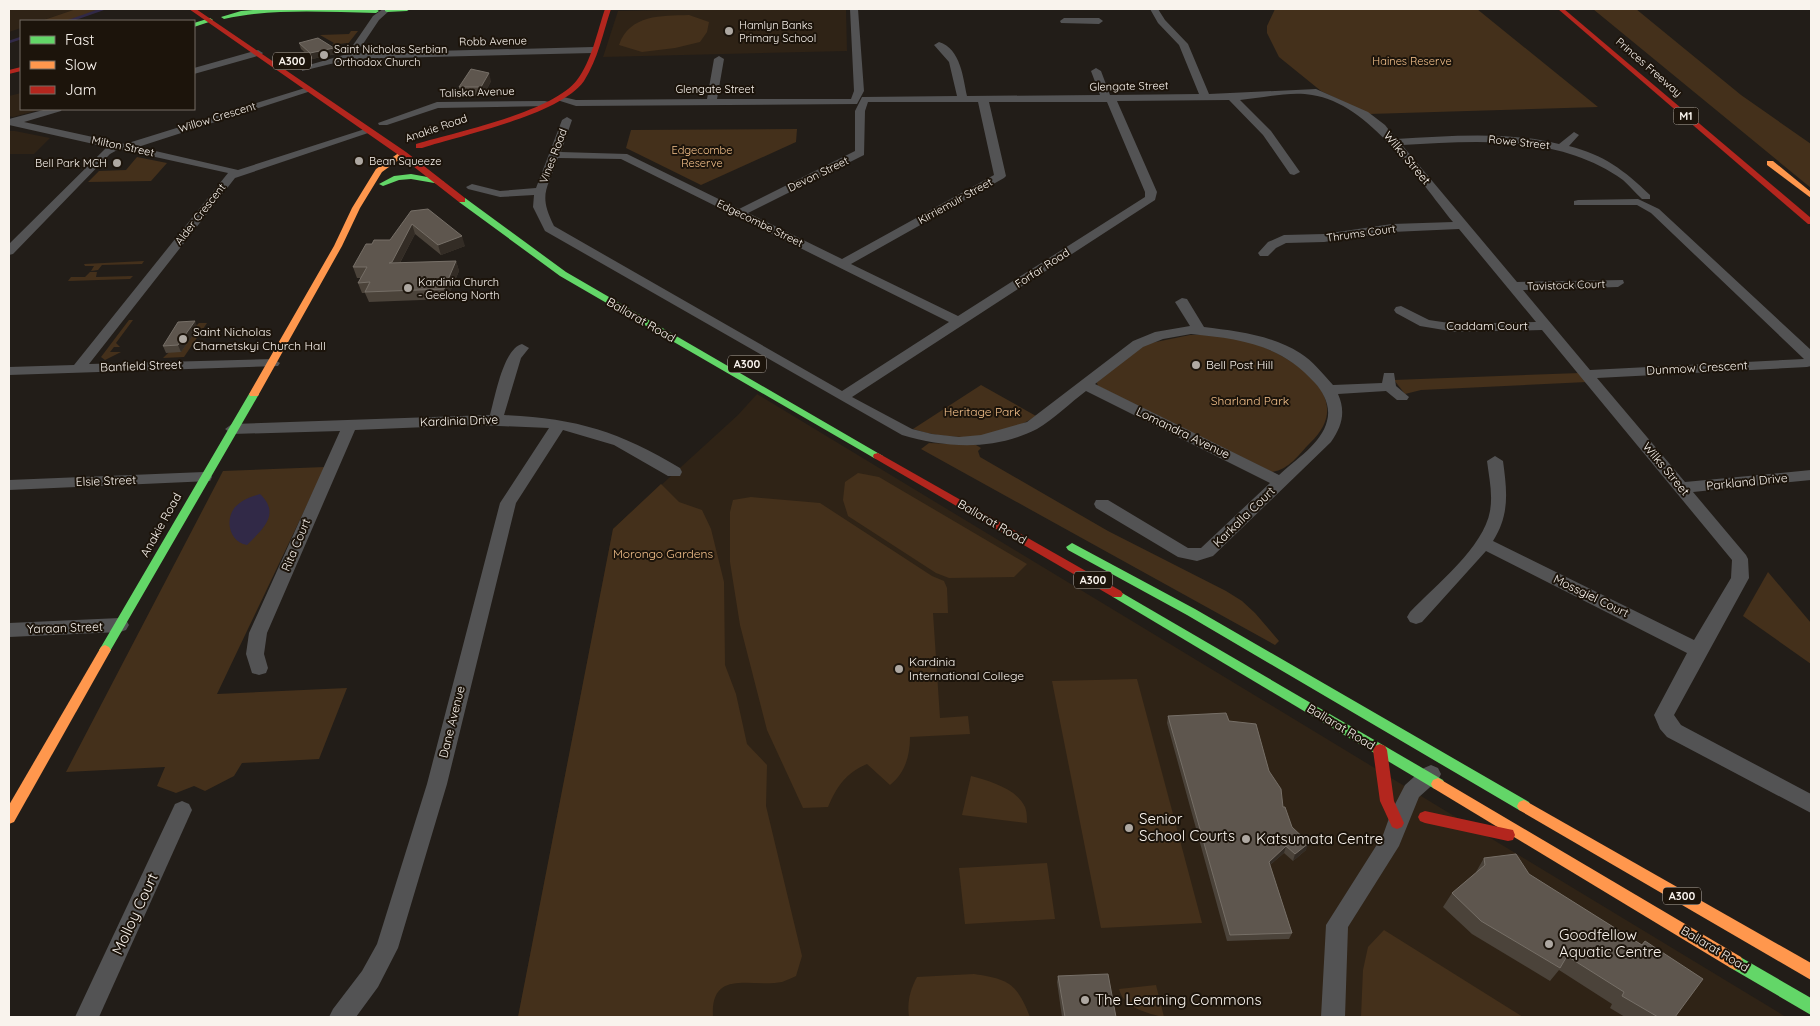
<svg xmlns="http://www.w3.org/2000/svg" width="1820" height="1026" font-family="Quicksand,sans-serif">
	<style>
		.built { fill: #2f2316 }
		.green { fill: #44301b }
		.water { fill: #312947 }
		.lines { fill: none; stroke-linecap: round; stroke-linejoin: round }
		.stream { stroke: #312947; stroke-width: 2.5 }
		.street { fill: #535354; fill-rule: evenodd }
		.fast { fill: #63d668; fill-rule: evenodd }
		.slow { fill: #ff974d; fill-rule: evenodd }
		.jam { fill: #b3261e; fill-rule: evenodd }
		.wall { fill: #4b433a }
		.shaded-wall { fill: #332c25 }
		.building { fill: #5e564e; stroke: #766f67 }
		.poi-dot { fill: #aea8a2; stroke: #1c140b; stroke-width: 2 }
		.labels { text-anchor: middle; stroke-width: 4; stroke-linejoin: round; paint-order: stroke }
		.far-poi-label { font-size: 11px; fill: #f9f3ed; stroke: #1c140b; text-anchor: start }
		.far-street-label { font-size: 11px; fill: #f9f3ed; stroke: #1c140b }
		.shield { fill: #1c140b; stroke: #b7b0a9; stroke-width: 1 }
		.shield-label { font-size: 11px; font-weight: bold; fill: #f9f3ed }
		.far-park-label { font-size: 11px; fill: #f5c28c; stroke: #1c140b }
		.street-label { font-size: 12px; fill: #f9f3ed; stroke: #1c140b }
		.poi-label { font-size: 12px; fill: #f9f3ed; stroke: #1c140b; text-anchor: start }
		.park-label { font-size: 12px; fill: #f5c28c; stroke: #1c140b }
		.near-poi-label { font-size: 15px; fill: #f9f3ed; stroke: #1c140b; text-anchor: start }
		.near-street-label { font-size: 15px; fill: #f9f3ed; stroke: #1c140b }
	</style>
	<rect width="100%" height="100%" fill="#221d18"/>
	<g class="built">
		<polygon points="9,9 76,9 41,21 21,21 21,28 9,32"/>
		<polygon points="754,9 846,9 847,51 603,57 618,11"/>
		<polygon points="21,93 21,109 42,109 13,117 9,116 9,96"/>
		<polygon points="9,131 15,131 50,138 34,154 9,154"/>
		<polygon points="757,394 1786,1017 518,1017 613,529 738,415"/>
	</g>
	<g class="green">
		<polygon points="76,9 105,9 71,21 41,21"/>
		<polygon points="1275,9 1477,9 1598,107 1369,114 1321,91 1279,57 1267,33 1267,26"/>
		<polygon points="1593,9 1636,9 1741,95 1811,144 1811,188"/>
		<path d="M689,15L709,22L707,32L700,42L675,48L642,52L619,45C630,14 661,16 689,15Z"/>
		<polygon points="351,31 358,31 347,45 347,43 332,45 334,43 320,35 349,34"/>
		<polygon points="797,129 796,142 701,185 626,148 631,130"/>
		<polygon points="137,157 167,163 151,181 88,182 99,171 126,170"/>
		<polygon points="144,261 142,264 102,265 98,270 91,271 94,266 85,266 84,264"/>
		<polygon points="90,272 97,272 96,277 133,276 130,279 68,281 71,277 85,277"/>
		<polygon points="129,320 133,320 116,343 120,347 114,347 110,352 121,352 105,360 101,357"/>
		<polygon points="199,323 207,323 184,357 163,358"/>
		<path d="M1190,335C1209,335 1228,335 1247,341C1289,354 1360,396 1310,443C1298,455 1290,469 1272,472L1098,386L1096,380L1146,344Z"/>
		<polygon points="1580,373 1587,382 1421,390 1405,394 1394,380"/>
		<path d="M981,385L1036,416C1000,440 953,442 913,429Z"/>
		<polygon points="929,443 976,445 981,448 978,451 980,457 1108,531 1226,591 1242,601 1255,613 1279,641 1275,645 921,449"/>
		<polygon points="325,467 217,694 347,688 319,759 242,763 234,776 205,791 194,786 176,793 157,786 165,767 66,772 223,471"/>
		<polygon points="858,473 879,477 1027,564 1014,577 949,578 936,573 848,516 843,500 845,482"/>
		<path d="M661,484L679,502L702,510L711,529L724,582L725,665L736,694L747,744L767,765L766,806L802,956L796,976C792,978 787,980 782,982C752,988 710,968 713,1017H518L613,529Z"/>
		<path d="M751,497L820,503L932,576L944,581L947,588L948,613H933L940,718L968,716L970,734L910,737C910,756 905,773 890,785L867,764C846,773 837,786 828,807L803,808L767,730L740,625L730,562V512L733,500Z"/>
		<polygon points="1768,572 1811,623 1811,664 1743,616"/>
		<polygon points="1137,679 1202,923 1101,928 1052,681"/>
		<path d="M971,776C989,781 1016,788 1025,807C1027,812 1027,819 1027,823L962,815Z"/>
		<polygon points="1047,863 1055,919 965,924 959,868"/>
		<polygon points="1384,930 1515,1012 1523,1017 1361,1017 1363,970 1368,947"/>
		<path d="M974,974C1009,979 1017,984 1030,1017H909C907,1002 910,990 917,977Z"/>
		<path d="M1156,985L1164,1017C1148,1014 1123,1007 1119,989Z"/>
	</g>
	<path class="water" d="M260,494C281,514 263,529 247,545C230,542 224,521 235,507C242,500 250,497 260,494Z"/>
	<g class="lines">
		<g class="stream">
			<polyline points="69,21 103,9"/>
			<polyline points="9,42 21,38"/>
		</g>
		<g class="street">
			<polygon points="383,9 389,11 379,20 357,53 593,47 598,50 593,53 351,59 302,71 302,67 347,54 373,16"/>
			<polygon points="850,9 858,9 864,91 857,104 576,106 554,99 559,96 576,100 707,99 714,59 719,56 724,59 717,99 851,99 854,91"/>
			<path d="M1150,9H1158L1165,20L1188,44L1209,94L1316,89L1368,112L1385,125L1396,139C1450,136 1506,131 1559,144L1574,132L1579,135L1569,146C1604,155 1624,170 1650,195V199H1642C1635,193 1630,186 1623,180C1559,134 1477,141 1402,145L1517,282L1623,280L1624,283L1618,287L1523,290L1590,370L1804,359L1651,213L1637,205H1574V201L1578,200L1638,199L1659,209L1811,350V366L1807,367L1597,378L1685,482L1811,470V480L1693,492L1746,555L1748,559L1749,578L1674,715L1681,725L1811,794V813L1667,737L1660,729L1654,715L1687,653L1486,551L1422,622L1416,624L1410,622L1407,617L1410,612C1435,586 1484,547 1490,511C1493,494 1489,477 1487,461L1495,456L1503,461C1507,491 1510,514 1493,541L1694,640L1731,578L1732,560L1542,330L1456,332L1420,326L1396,313L1394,310L1396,307L1401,306L1429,320L1456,324L1536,322L1459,229L1392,232L1324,242L1286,243L1276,248L1268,256H1260L1258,253L1268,242L1284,235L1324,234L1392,224L1453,222C1419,180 1369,103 1312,95C1290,91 1263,98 1240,100L1271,131L1300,172L1294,175L1290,174L1263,135L1229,100L1117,101L1157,192L1155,200L852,397L912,429L932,434L959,437L981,435L1027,422L1133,341L1155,332L1190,326L1175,302L1182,298L1187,299L1204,327C1236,331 1272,335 1300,353C1313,361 1323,374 1333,385L1382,383L1384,373H1394L1396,386L1409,397L1407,400H1397L1386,391L1338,394C1346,412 1342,426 1331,442L1213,556L1197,561L1178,557L1096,508L1094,504L1096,500H1108L1188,548H1201L1270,483L1086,391C1070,403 1054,419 1037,429C994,451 946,448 902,435L545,231L533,207L534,195L500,197L468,189L466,187L472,184L500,191L536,188L562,120L567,117L572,120L561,152L627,154L739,209L855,151V111L862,97L957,96L949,62L934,45L939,42C961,49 963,78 967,96L1100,95L1091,71L1096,68L1101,71L1110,95L1199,94L1179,45L1158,23ZM868,102H978L994,175L842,259L748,213L864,155L865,111ZM989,102H1107L1145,192V197L958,316L851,264L1004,178L1006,176ZM558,158L621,159L949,322L842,391L554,226C538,194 547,190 558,158ZM1191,334C1240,339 1280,344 1315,383C1324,393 1331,407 1327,421C1322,443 1295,460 1279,475L1095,384L1143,347L1163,339Z"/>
			<polygon points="1064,18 1099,18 1103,21 1099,24 1061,23 1060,21"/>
			<polygon points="258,50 263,53 261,55 194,74 194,68"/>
			<polygon points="305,88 314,90 138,147 238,170 365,129 369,128 374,131 235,178 89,364 273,359 280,363 278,366 9,375 9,367 74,365 228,173 119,149 110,154 13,254 9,255 9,244 107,147 9,125 9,119 47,109 62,109 61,111 24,122 125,144"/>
			<polygon points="545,101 549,102 549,106 438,108 387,125 379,125 378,123 437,102"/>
			<path d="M522,344L529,348L521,358L504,415C575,418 619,431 680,468L682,472L680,476H668L614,445L563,430L516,503L447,784L398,948L378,987L356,1017H329L333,1009L362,971L377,944L427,784L500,503L549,428L475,425L355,430L267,633L264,654L268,668L266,673L259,675L252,673L246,654L249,633L340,431L232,434L225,429L232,424L490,415C495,398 503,349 522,344Z"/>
			<polygon points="204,472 210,473 212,477 210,481 9,490 9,480"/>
			<polygon points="120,618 126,620 129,625 126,630 120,632 9,637 9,623"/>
			<polygon points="1431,765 1438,768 1441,774 1438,780 1419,797 1399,846 1348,927 1345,1017 1321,1017 1326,925 1383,835 1392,810 1405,785 1424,768"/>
			<polygon points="182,801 189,804 192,810 99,1017 75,1017 175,804"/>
		</g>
		<g class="fast">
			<path d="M266,9H376L379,11L376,13C325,12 274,8 224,19L221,17L241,11Z"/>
			<polygon points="385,9 410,9 407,11 387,12 385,11"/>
			<polygon points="210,18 213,20 212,21 194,27 194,23"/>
			<polygon points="411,174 433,178 444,182 440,184 411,179 399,180 383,186 379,184 394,176"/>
			<polygon points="459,198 465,198 566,272 883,456 878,459 874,458 560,276 459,202"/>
			<polygon points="254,391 259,394 109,653 105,655 101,653 99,650 101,647 249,394"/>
			<polygon points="1072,543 1195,609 1529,802 1531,806 1529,810 1524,812 1519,810 1187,615 1068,550 1066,547"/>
			<polygon points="1117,590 1443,780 1445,784 1443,788 1438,790 1433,788 1113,597 1111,594 1113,591"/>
			<polygon points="1735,954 1811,998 1811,1015 1729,967 1727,962 1729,957"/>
		</g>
		<g class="slow">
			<polygon points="400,152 407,154 382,172 360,208 342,246 259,394 258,396 250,396 249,394 334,246 352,208 376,169"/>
			<polygon points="1767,161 1773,161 1811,192 1811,198 1767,165"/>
			<polygon points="105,645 109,647 111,650 14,822 9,824 9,805 101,647"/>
			<polygon points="1438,778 1741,957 1743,962 1741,967 1735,970 1729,967 1433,788 1431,784 1433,780"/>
			<polygon points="1524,800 1811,963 1811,980 1519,810 1517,806 1519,802"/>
		</g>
		<g class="jam">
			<polygon points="189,9 196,9 406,152 465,198 465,202 459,202 400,156"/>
			<path d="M605,9H611C603,33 598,59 584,81C560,115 462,135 422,148H416V144C456,132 553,112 577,80C592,60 597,32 605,9Z"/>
			<polygon points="1558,9 1564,9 1811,218 1811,224 1808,224"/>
			<polygon points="21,67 21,71 9,74 9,70"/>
			<polygon points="878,453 1121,591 1123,594 1121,597 1113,597 874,458 873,456 874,454"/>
			<polygon points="1380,744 1385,746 1387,750 1394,801 1404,823 1402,827 1397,829 1392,827 1380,801 1373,750 1375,746"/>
			<polygon points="1425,811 1508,829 1513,830 1515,835 1513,840 1508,841 1425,823 1420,821 1418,817 1420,813"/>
		</g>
	</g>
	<g class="wall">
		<polygon points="299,43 336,54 312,59 301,49"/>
		<polygon points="491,81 484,95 461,96 459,87"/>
		<polygon points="428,209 465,246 441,255 415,234 400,263 456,261 459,271 447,299 369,302 365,293 362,293 358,283 361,278 357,278 353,267 372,244 390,240"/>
		<polygon points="198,328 181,352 166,353 163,346"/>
		<polygon points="1168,716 1229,721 1283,807 1292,827 1306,850 1293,861 1284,853 1270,865 1292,933 1289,939 1227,941 1167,723"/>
		<polygon points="1484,858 1529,874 1641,945 1645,941 1675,1017 1625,1017 1610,1008 1612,1004 1559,970 1550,981 1472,934 1443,907 1452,893 1476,873 1476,872"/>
		<polygon points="1058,976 1116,1017 1062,1017 1057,982"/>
	</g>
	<g class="shaded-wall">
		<polygon points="334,48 336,54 312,59 310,53"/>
		<polygon points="489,73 491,81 484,95 481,87"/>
		<polygon points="412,224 415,234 395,272 389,263"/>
		<polygon points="462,236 465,246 441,255 438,245"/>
		<polygon points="456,261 459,271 447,299 444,289"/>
		<polygon points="195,321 198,328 181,352 178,345"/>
		<polygon points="1309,843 1306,850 1293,861 1295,854"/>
		<polygon points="1286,846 1284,853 1266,868 1269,862"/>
	</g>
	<g class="building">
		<polygon points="318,38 334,48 310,53 299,43"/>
		<polygon points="471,69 489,73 481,87 459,87"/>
		<polygon points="428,209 462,236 438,245 412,224 392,262 389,263 456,261 444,289 365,292 370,282 358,283 367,267 353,267 366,244 372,244 374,240 390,240 411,211"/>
		<polygon points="195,321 178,345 163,346 178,322"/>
		<polygon points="1226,713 1229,721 1256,724 1269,771 1281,789 1283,807 1285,807 1292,827 1309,843 1295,854 1286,846 1269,862 1292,933 1230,935 1168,716"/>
		<polygon points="1516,854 1529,874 1642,945 1645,941 1703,979 1675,1017 1658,1017 1622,996 1624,992 1567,956 1560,968 1481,921 1452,893 1485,865 1484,858"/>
		<polygon points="1108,974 1116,1017 1065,1017 1058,976"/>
	</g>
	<g class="poi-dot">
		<circle cx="729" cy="31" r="5"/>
		<circle cx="324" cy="55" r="5"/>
		<circle cx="359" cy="161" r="5"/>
		<circle cx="117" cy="163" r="5"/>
		<circle cx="408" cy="288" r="5"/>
		<circle cx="183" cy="339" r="5"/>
		<circle cx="1196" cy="365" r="5"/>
		<circle cx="899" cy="669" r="5"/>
		<circle cx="1129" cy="828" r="5"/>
		<circle cx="1246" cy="839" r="5"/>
		<circle cx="1549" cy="944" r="5"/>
		<circle cx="1085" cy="1000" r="5"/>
	</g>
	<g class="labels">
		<g class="far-poi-label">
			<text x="739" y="29">Hamlyn Banks<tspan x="739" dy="13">Primary School</tspan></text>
			<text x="334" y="53">Saint Nicholas Serbian<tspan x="334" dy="13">Orthodox Church</tspan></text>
			<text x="369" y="165">Bean Squeeze</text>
			<text x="107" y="167" text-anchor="end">Bell Park MCH</text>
			<text x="418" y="286">Kardinia Church<tspan x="418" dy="13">- Geelong North</tspan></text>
		</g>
		<g class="far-street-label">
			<text transform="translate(493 41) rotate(-1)" y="4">Robb Avenue</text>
			<text transform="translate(1649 67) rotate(41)" y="4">Princes Freeway</text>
			<text transform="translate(1129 86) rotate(-1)" y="4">Glengate Street</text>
			<text x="715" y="93">Glengate Street</text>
			<text transform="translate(477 92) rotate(-2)" y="4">Taliska Avenue</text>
			<text transform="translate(217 117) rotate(-17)" y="4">Willow Crescent</text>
			<text transform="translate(436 128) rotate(-19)" y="4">Anakie Road</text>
			<text transform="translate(1519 142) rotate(6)" y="4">Rowe Street</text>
			<text transform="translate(123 146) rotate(12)" y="4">Milton Street</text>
			<text transform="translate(553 156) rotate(-69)" y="4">Vines Road</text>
			<text transform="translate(818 174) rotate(-26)" y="4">Devon Street</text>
			<text transform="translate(955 201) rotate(-29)" y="4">Kirriemuir Street</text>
			<text transform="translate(200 214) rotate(-52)" y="4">Alder Crescent</text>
			<text transform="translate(760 223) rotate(26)" y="4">Edgecombe Street</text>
			<text transform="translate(1361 233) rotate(-8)" y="4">Thrums Court</text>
			<text transform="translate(1042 268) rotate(-33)" y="4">Forfar Road</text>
			<text transform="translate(1566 285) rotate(-2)" y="4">Tavistock Court</text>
		</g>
		<g class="shield">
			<rect x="273" y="52.5" width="38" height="17" rx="4"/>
			<rect x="1673.5" y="107.5" width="25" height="17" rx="4"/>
			<rect x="728" y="355.5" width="38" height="17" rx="4"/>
			<rect x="1074" y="571.5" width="38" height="17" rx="4"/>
			<rect x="1663" y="887.5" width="38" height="17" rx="4"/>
		</g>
		<g class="shield-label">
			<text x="292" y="65">A300</text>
			<text x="1686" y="120">M1</text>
			<text x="747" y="368">A300</text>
			<text x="1093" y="584">A300</text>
			<text x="1682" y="900">A300</text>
		</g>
		<g class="far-park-label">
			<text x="1412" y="65">Haines Reserve</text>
			<text x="702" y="154">Edgecombe<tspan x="702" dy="13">Reserve</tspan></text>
		</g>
		<g class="street-label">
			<text transform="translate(1407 158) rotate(50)" y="4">Wilks Street</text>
			<text transform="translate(641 320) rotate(30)" y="4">Ballarat Road</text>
			<text x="1487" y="330">Caddam Court</text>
			<text transform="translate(141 366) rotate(-2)" y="4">Banfield Street</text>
			<text transform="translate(1697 368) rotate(-3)" y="4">Dunmow Crescent</text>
			<text transform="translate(459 421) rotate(-2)" y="4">Kardinia Drive</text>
			<text transform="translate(1183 433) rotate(26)" y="4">Lomandra Avenue</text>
			<text transform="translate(1666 469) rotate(50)" y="4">Wilks Street</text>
			<text transform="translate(106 481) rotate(-2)" y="4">Elsie Street</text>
			<text transform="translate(1747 482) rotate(-6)" y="4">Parkland Drive</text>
			<text transform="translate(1244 517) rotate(-44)" y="4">Karkalla Court</text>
			<text transform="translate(992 522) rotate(30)" y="4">Ballarat Road</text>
			<text transform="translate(161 525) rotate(-61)" y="4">Anakie Road</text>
			<text transform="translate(296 545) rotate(-67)" y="4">Rita Court</text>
			<text transform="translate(1591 596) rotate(26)" y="4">Mossgiel Court</text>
			<text transform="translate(65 628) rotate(-2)" y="4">Yaraan Street</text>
			<text transform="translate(452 722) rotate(-76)" y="4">Dane Avenue</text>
			<text transform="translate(1341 727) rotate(31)" y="4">Ballarat Road</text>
			<text transform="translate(1715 949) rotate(31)" y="4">Ballarat Road</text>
		</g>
		<g class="poi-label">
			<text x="193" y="336">Saint Nicholas<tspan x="193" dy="14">Charnetskyi Church Hall</tspan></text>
			<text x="1206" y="369">Bell Post Hill</text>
			<text x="909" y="666">Kardinia<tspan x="909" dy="14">International College</tspan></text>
		</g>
		<g class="park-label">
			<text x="1250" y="405">Sharland Park</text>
			<text x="982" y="416">Heritage Park</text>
			<text x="663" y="558">Morongo Gardens</text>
		</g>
		<g class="near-poi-label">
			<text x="1139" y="824">Senior<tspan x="1139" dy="17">School Courts</tspan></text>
			<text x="1256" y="844">Katsumata Centre</text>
			<text x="1559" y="940">Goodfellow<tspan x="1559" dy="17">Aquatic Centre</tspan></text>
			<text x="1095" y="1005">The Learning Commons</text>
		</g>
		<g class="near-street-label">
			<text transform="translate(135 914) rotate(-65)" y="5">Molloy Court</text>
		</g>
	</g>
	<rect width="1820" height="1026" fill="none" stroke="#f9f3ed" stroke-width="20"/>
	<rect x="20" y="20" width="175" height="90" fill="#1c140b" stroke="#746d65"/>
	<rect x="30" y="36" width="25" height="8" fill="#63d668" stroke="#746d65"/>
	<text x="65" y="45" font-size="15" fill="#f9f3ed">Fast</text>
	<rect x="30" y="61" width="25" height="8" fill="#ff974d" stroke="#746d65"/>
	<text x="65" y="70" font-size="15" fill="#f9f3ed">Slow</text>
	<rect x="30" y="86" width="25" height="8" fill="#b3261e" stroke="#746d65"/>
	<text x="65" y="95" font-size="15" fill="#f9f3ed">Jam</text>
</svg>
